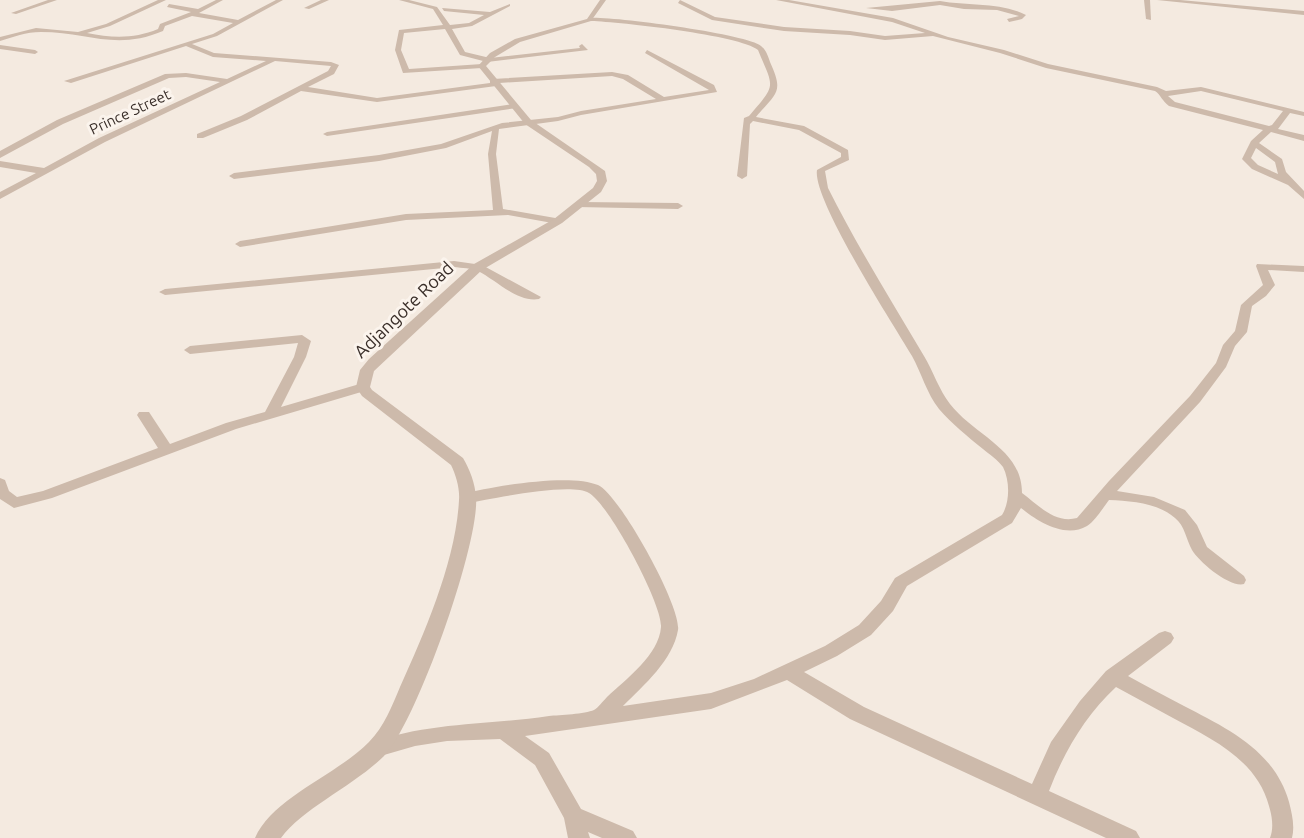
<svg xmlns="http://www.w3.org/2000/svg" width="1304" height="838" font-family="Ubuntu,sans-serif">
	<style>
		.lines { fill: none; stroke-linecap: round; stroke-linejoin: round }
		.minor { fill: #cdbaab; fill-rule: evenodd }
		.tertiary { fill: #cdbaab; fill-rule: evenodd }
		.labels { text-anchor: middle; stroke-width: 6; stroke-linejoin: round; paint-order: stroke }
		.far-street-label { font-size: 15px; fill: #3a2f2a; stroke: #fbf4ed }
		.street-label { font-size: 18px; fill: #3a2f2a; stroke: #fbf4ed }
	</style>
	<rect width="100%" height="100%" fill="#f4eae0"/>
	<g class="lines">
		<g class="minor">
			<polygon points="48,0 57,0 16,14 11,13"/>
			<path d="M158,0H166L110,26L87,33C112,38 134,39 158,29L160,24L191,12L167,7L169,4L198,9L216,0H223L199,13L238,20L276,0H283L217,36L192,44L214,53L331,62L339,65L334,74L308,87L377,98L490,83V79H493L612,72L628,75L664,97L709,90L645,53L647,50L714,85L717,92L581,115L558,121L499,129L496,154L503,209L561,219L563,221L558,224L508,215L406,220L240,247L235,244L240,241L406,214L493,210L488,154L492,131L446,148L379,161L234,179L229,176L234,173L379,155L441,144L502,123L558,117L581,111L656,99L623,79L612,76L499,83L496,86L377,102L301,91L247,120L203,138H197V134L241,116L328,71L331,66L275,61L105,142L0,199V192L36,173L0,167V161L44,168L99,138L220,82L186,77L169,78L63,124L0,158V151L57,120L165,74L186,73L227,79L266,61L213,57L186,46L71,83L64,81L213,34L233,23L192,16L165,26L163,31C116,51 87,32 41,32C26,32 13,37 0,41V37L36,28L78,32L106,24Z"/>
			<polygon points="321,0 329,0 309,9 304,8"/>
			<polygon points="399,0 409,0 437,7 450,25 469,23 484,15 444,11 442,8 490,12 510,4 510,6 472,26 452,29 465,52 490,58 580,48 579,46 582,44 588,50 487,62 460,55 445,29 404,33 401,50 409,69 482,64 486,66 482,68 403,73 395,50 399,30 443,25 433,9"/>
			<path d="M680,0L715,17L784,27L850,31L885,36L925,33L892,22L776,0H789L893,18L948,37L1004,50L1048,64L1157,87L1166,91L1201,87L1304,112V116L1290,113L1278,129L1304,135V141L1271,132L1259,143L1282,159L1286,172L1304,191V199L1288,185L1252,169L1242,159L1251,141L1263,130L1169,106C1162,101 1161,95 1155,91L1046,68L1000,53L933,36L885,40L850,35L784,31L712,20L678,3ZM1201,91L1283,111L1272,125L1269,126L1175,102L1168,96ZM1256,148L1275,162L1278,174L1258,165L1251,158Z"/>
			<polygon points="1144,0 1150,0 1151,20 1146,19"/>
			<polygon points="1157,0 1180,0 1304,11 1304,15"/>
			<path d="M940,1C968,6 1001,2 1026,15L1022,19L1009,22L1007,19L1019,16L997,10L964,9L940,5L892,11L866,8Z"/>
			<path d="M589,18C611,16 747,34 761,46C766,50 768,56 770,62C784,93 777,92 756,117L804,126L848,150L849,160L825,171L828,188C857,246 891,300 924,356C933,371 939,390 950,404C975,436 1022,449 1022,493C1038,505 1055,524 1077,518L1109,481L1190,396L1216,363L1223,345L1235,331L1241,305L1263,285L1256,266L1257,264L1304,266V272L1268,270L1275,285L1266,296L1252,306L1247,332L1235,346L1226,367L1200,402L1117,491L1154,497L1185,510L1197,525L1207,547L1244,576L1246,580L1244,584C1230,588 1199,562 1192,550C1186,539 1185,526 1175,518C1158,503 1131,501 1109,500C1103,508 1095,521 1087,526C1065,539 1037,521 1021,508L1012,523L907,586L893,611L871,635L837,656L804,672L864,707L1032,784L1051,742L1080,701L1106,671L1159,633L1165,631L1171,633L1174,638L1171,643L1128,676C1146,686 1165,696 1184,706C1228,729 1274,750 1289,802C1292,814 1295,826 1292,838H1270C1274,828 1272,816 1269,806C1257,760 1212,739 1173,718C1154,708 1135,697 1116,687C1085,716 1064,752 1049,791L1136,831L1140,838H1106L850,719L787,680L711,709L525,736L549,753L581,809L633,831L637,838H602L588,832L590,838H568L564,818L535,765L500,739L447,741L415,746L377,757L370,755L367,749L370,743C428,722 489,725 549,716C560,715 585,714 594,710C598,708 603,701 607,697C626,679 659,655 661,627C663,605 609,504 589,493C570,482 492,499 468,503L463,502L461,498L463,494C493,486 570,473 598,485C619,494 682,607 678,630C673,660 644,685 623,706L711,693L754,679L825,646L859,625L881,601L895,578L1002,515C1010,502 1010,481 1003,467C998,460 989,454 983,449C967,436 952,424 939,409C927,394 921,372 912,356C893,324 812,199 817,170L841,157V153L799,130L753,121L750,124L747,176L742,179L737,176L744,118L749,116C777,83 774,89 758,50C740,35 620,22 591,21Z"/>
			<polygon points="0,45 35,50 38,52 35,54 0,49"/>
			<polygon points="513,104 517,106 516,108 327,136 323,134 327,132"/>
			<polygon points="580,202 678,203 683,206 678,209 577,207 577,203"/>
			<path d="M454,261L482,265L541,297L539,299C518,303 496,280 478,271C471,268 462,268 454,267L165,295L159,292L165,289Z"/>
			<polygon points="302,335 311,341 306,357 281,407 363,383 368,384 369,387 368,390 236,429 52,498 14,508 0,499 0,478 5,480 9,491 17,497 43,491 158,448 137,415 139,412 149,412 170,444 226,423 265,412 294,357 298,343 190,354 184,350 190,346"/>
		</g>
		<path class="tertiary" d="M600,0H606L591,21L520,42L495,57L486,66L531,120L605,171L607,181L601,192L562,223L482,270L374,371L370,387L372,390L463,458C470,470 475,483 476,497C480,543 416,724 384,756C355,785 303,808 281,838H255C273,797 337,775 369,742C384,727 392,706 400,687C425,632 456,560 459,500C460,489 456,475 451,465L362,396L356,387L360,370L369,359L474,264L554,219L593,188L597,181L596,174L589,167L525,124L478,66L490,53L515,39L587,19Z"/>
	</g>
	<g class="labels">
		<g class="far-street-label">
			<text transform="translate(130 112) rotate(-25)" y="5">Prince Street</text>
		</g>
		<g class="street-label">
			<text transform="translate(404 310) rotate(-44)" y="6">Adjangote Road</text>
		</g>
	</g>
</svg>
